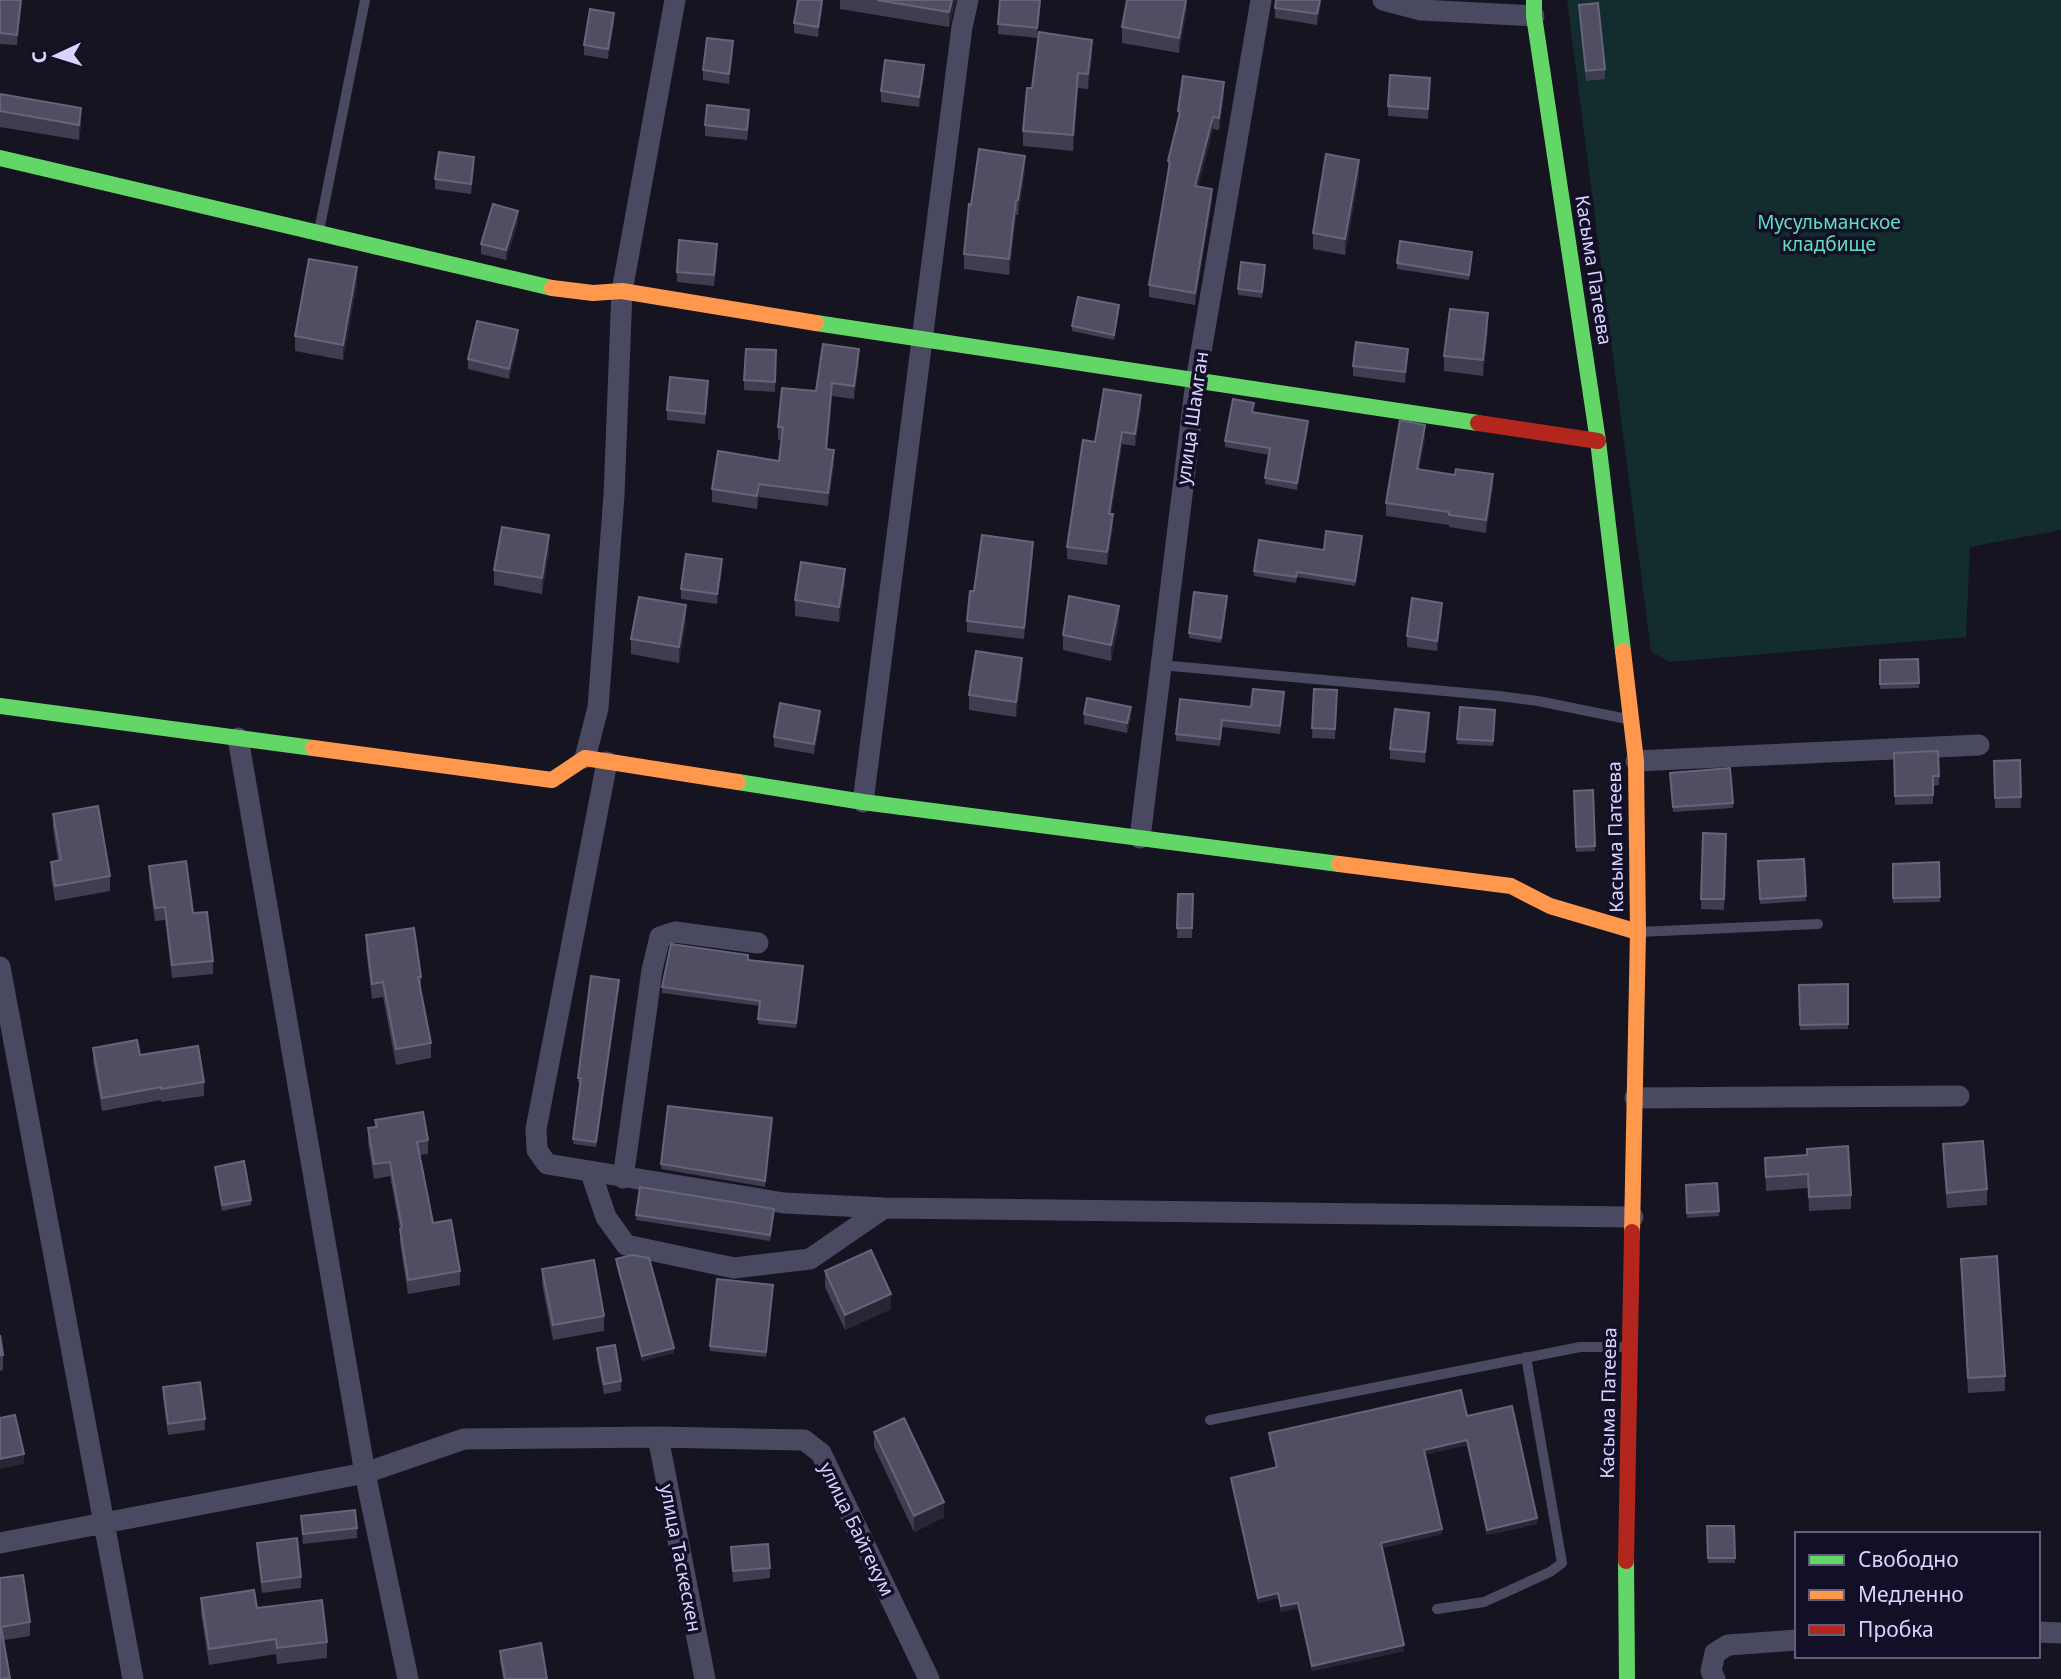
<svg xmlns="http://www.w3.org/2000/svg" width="2061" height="1679" font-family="'Noto Sans',sans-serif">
	<rect width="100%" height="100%" fill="#161421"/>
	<path fill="#132c2d" d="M1567,0h494v530l-91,17 -4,90 -297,25 -18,-11z"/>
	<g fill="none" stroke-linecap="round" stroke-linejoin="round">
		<path stroke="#4a4962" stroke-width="10" d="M319,231l46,-231
			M1161,665l338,31 39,5 89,18
			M1639,932l179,-8
			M1210,1420l370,-73h47
			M1437,1609l47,-7 66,-30 12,-9 -36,-206"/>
		<path stroke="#4a4962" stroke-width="21" d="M1383,0l38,10 113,6
			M238,738l127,735 43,206
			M585,758l13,-50 16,-213 8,-204 53,-291
			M1636,761l343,-16
			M607,762l-71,367 1,21 10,14 237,39 100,5 749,9
			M863,802l99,-775 6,-27
			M1140,838l56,-457 65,-381
			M0,967l104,556 261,-50 99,-34 194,-2 146,3 17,13 108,226
			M1635,1098l324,-2
			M591,1173l15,44 20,28 108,23 76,-9 74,-51
			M623,1178l29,-208 8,-33 15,-5 83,11
			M658,1437l47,242
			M0,1543l104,-20 29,156
			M2038,1632l23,1
			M1715,1679l-4,-8 4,-18 13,-8 69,-5"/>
		<path stroke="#63d668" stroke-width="16" d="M1534,0v16l64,425 25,210
			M0,158l552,130
			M816,323l662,100
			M0,706l313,42
			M738,782l125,20 476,62
			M1626,1561l1,118"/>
		<path stroke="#ff974d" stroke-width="16" d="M552,288l41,5 29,-2 194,32
			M1623,651l13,110 2,171 -6,300
			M313,748l239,32 33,-22 153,24
			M1339,864l172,22 39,20 88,26"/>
		<path stroke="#b3261e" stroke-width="16" d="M1478,423l120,18
			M1626,1561l6,-329"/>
	</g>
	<path fill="#403d50" d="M0,0h21l-4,45 -17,-1z
		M823,0l-5,37 -24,-4v-10z
		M840,0h116l-7,27 -109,-18z
		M1000,0h41l-4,38 -39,-4z
		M1187,0v8l-8,45 -57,-10v-16z
		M1321,0l-4,25 -42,-7v-10z
		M1579,5l26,64v10l-19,2 -7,-66z
		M614,23l-6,36 -24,-4v-10z
		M733,51l-4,33 -26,-4v-10z
		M1092,55l-4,34 -10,-1 -5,63 -50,-5v-15l9,-43z
		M924,75l-5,32 -38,-5v-11z
		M1430,88l-2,31 -40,-3v-10z
		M0,94l81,30 -2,16 -79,-13z
		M1224,95l-5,35 -6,-1 -15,57 14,15 -17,104 -46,-8v-12l19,-111v-13l10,-40v-10z
		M749,120l-2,20 -42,-4v-11z
		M474,167l-3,27 -36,-5v-10z
		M1025,171l-7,44h-2l-7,60 -45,-6v-15l7,-49z
		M1359,175l-14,80 -32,-6v-16z
		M518,222l-12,38 -25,-6v-10z
		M717,254l-3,32 -37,-4v-10z
		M1472,258l-3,22 -72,-11v-6z
		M1265,271l-3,27 -24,-3v-6z
		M357,283l-14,77 -48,-9v-15z
		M1119,310l-5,30 -42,-9v-5z
		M1488,329l-5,47 -39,-5v-15z
		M518,341l-9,38 -41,-10v-10z
		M1408,359l-3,24 -52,-7v-10z
		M776,361l-1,31 -31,-2v-10z
		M859,362l-5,37 -22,-3 -5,53 7,14 -6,43 -69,-9 -2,12 -45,-7v-13l67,-28 2,-21h-3v-13l38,-36z
		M708,391l-3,33 -38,-4v-10z
		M1141,407l-6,39 -13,-2 -11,70 2,12 -6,39 -40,-6v-12l28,-105z
		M1253,412l55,16 -11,62 -32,-6 4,-29 -44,-8v-6z
		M1425,438l-6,32 74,17 -7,46 -37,-6v-2l-63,-9v-13z
		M1362,541l-7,45 -58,-9 -1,6 -42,-7v-5l70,-21z
		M549,551l-7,43 -48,-9v-15z
		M1033,553l-9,86 -57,-7v-11l7,-30z
		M722,569l-5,35 -36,-5v-10z
		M845,584l-6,38 -44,-6v-16z
		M1227,601l-6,42 -32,-5v-5z
		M1442,613l-5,38 -30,-4v-11z
		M686,621l-7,42 -48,-9v-15z
		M1119,622l-8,39 -48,-11v-15z
		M1918,659l1,29 -39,1v-29z
		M1022,674l-6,43 -47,-7v-15z
		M1314,689l23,1 -2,49 -23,-1z
		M1284,700l-4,34 -58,-7 -2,19 -44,-5v-7l75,-27z
		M1460,707l35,3 -2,36 -36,-2z
		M1084,714l47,4 -4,15 -43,-9z
		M820,721l-6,33 -40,-7v-10z
		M1429,723l-4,40 -35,-4v-10z
		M1894,753l45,23v9l-6,1v18l-38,1z
		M2020,760l1,48h-26l-1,-47z
		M1670,778l63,25v5l-60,4z
		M1593,790l2,61 -19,1 -2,-61z
		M53,814l57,62v15l-55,10 -4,-24v-15l7,-1 -5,-32z
		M1703,833l23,1 -2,76 -23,-1z
		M1804,859l2,42 -46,3 -2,-43z
		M1939,862l1,40 -47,1v-39z
		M149,866l44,47 20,48v13l-41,4 -7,-58 -10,1 -6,-42z
		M1178,894h15l-1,44h-15z
		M366,935l55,42v13l10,53v15l-35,7 -13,-68 -11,2 -6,-49z
		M748,960l55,11 -7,57 -38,-4 2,-18 -98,-13v-6z
		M1848,984v45l-48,1 -1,-45z
		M619,985l-23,162 -23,-3 7,-61h-2v-5z
		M93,1048l47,7 64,27v14l-43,6v-2l-59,11 -9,-50z
		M375,1120l53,20v14l-8,1 13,68 27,48v14l-52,9 -8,-51v-13l-10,-54 -16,3 -6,-36v-15l7,-1z
		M772,1123l-7,64 -104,-18v-5z
		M1943,1144l44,45v16l-40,3 -4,-49z
		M1807,1155l44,40v14l-42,2 -1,-23 -42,3 -1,-33z
		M215,1167l36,33v5l-29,6z
		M1717,1183l2,33 -32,2 -1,-33z
		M636,1215h138l-4,26 -134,-21z
		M616,1259l58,94 -32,8 -26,-97z
		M1961,1259l44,117v15l-37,2z
		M542,1269l62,47v15l-51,9 -11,-56z
		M825,1271l66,38 -46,21 -20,-43z
		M773,1285l-7,72 -56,-6v-5z
		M0,1335l3,20v15l-3,1z
		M597,1348l24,33v10l-17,3 -7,-36z
		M163,1387l42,32v11l-37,5 -5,-38z
		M1467,1416l70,108 -50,11 -20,-90 -42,9 17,80 -60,14 22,103 -92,20 -14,-63 -17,4 -3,-14 -20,5 -27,-120v-5l45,-11 -7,-29v-5z
		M874,1432l70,85 -30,15 -40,-85z
		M301,1516l56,12v10l-54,6z
		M1707,1526h27l1,37h-27z
		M257,1543l44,34v11l-39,5 -5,-40z
		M731,1547l39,21v10l-37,4z
		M0,1578l30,44v14l-26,4 6,39h-10z
		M201,1598l56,10 70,34v16l-50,6 -1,-10 -67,11 -8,-52z
		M500,1651l47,28h-44l-3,-18z"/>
	<path fill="#282635" d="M21,0l-4,45v-10z
		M822,0l1,5 -5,32v-10z
		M952,0h4l-7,27v-15z
		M1040,0h1l-4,38v-10z
		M1186,0h1v8l-8,45v-15z
		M1320,0h1v5l-4,20v-11z
		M614,13v10l-6,36v-10z
		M1092,40v15l-4,34v-15z
		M733,41v10l-4,33v-10z
		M924,65v10l-5,32v-10z
		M1078,73v15l-5,63v-16z
		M1224,82v13l-5,35v-12z
		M81,108v16l-2,16v-15z
		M1213,117v12l-18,70v-13z
		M1025,156v15l-7,44v-15z
		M474,157v10l-3,27v-10z
		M1359,160v15l-14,80v-16z
		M1212,189v12l-17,104v-12z
		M1016,200v15l-7,60v-16z
		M518,211v11l-12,38v-10z
		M357,267v16l-14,77v-15z
		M1488,313v16l-5,47v-16z
		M518,330v11l-9,38v-10z
		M859,349v13l-5,37v-13z
		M1408,349v10l-3,24v-11z
		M832,383v13l-6,66v-13z
		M1141,395v12l-6,39v-12z
		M1308,421v7l-11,62v-7z
		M1425,425v13l-8,44v-13z
		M1122,432v12l-13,82v-12z
		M834,450v13l-6,43v-13z
		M1493,474v13l-7,46v-13z
		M759,484v13l-2,12v-13z
		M1113,514v12l-6,39v-13z
		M549,535v16l-7,43v-16z
		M1033,542v11l-9,86v-11z
		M722,559v10l-5,35v-10z
		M845,569v15l-6,38v-15z
		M1442,603v10l-5,38v-10z
		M686,605v16l-7,42v-16z
		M1119,606v16l-8,39v-16z
		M1022,658v16l-6,43v-15z
		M1131,707v11l-4,15v-10z
		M820,711v10l-6,33v-10z
		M1429,713v10l-4,40v-11z
		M619,980v5l-23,162v-5z
		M891,1294v15l-46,21v-15z
		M674,1348v5l-32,8v-5z
		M1467,1440v5l-43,10v-5z
		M24,1454v10l-24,5v-10z
		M944,1502v15l-30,15v-16z
		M1537,1518v6l-50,11v-5z
		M1442,1529v5l-61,14v-5z
		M1278,1593v5l-20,5v-5z
		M1298,1603v5l-17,4v-6z
		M1404,1645v6l-92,20v-5z"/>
	<path fill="#504e63" stroke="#66637b" stroke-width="2" d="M0,0h21l-4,35 -17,-2z
		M798,0h24l-4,27 -24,-4z
		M877,0h75l-3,12z
		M1000,0h40l-3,28 -39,-4z
		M1127,0h59l-7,38 -57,-11z
		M1276,0h44l-3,14 -42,-6z
		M1598,3l7,66 -19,2 -7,-66z
		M590,9l24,4 -6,36 -24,-4z
		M1039,32l53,8 -4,34 -10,-1 -5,62 -50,-4 4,-43h5z
		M707,38l26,3 -4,33 -26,-4z
		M885,60l39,5 -5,32 -38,-6z
		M1390,75l40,3 -2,31 -40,-3z
		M1183,76l41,6 -5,36 -6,-1 -18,69 17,3 -17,104 -46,-8 21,-123 -2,-1 12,-49 -2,-1z
		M0,94l81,14 -2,17 -79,-14z
		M707,105l42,5 -2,20 -42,-5z
		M979,149l46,7 -7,44h-2l-7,59 -45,-5 5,-50 2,1z
		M439,152l35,5 -3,27 -36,-5z
		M1326,154l33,6 -14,79 -32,-6z
		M493,204l25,7 -12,39 -25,-6z
		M679,240l38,4 -3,31 -37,-3z
		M1400,241l72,11 -3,23 -72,-12z
		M309,259l48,8 -14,78 -48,-9z
		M1241,262l24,3 -3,27 -24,-3z
		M1078,297l41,8 -5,30 -42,-9z
		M1450,309l38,4 -5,47 -39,-4z
		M477,321l41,9 -9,39 -41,-10z
		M1356,342l52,7 -3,23 -52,-6z
		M823,344l36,5 -5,37 -22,-3 -6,66 8,1 -6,43 -69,-9 -2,12 -45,-7 6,-38 61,10 4,-34h-5l4,-39 34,3z
		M746,349l30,1 -1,32 -31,-2z
		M670,377l38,4 -3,33 -38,-4z
		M1104,389l37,6 -6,39 -13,-2 -13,82h4l-6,38 -40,-5 16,-107 12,2z
		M1233,399l21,4 -2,9 56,9 -11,62 -32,-5 5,-30 -45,-7z
		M1400,420l25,5 -8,44 38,6 1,-6 37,5 -7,46 -37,-5v-3l-63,-9z
		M502,527l47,8 -7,43 -48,-8z
		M1326,531l36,5 -7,45 -58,-9 -1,5 -42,-6 5,-31 65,10z
		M982,535l51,7 -9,86 -57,-7 3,-30h4z
		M686,554l36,5 -5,35 -36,-5z
		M801,562l44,7 -6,38 -44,-7z
		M1194,592l33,4 -6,42 -32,-5z
		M1069,596l50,10 -8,39 -48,-10z
		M639,597l47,8 -7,42 -48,-8z
		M1412,598l30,5 -5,38 -30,-5z
		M976,651l46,7 -6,44 -47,-7z
		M1918,659l1,24 -39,1v-24z
		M1253,689l31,3 -4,34 -58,-6 -2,19 -44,-5 4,-35 71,8z
		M1314,689l23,1 -2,39 -23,-1z
		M1087,698l44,9 -4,16 -43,-9z
		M780,703l40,8 -6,33 -40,-7z
		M1460,707l35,3 -2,31 -36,-2z
		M1395,709l34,4 -4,39 -35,-3z
		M1938,751l1,25h-6v19l-38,1 -1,-43z
		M2020,760l1,37 -26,1 -1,-37z
		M1730,768l3,35 -60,4 -3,-34z
		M1593,790l2,56 -19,1 -2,-56z
		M98,806l12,70 -55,10 -4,-24 10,-2 -8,-46z
		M1703,833l23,1 -2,65h-23z
		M1804,859l2,37 -46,3 -2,-38z
		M186,861l7,52 14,-1 6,49 -41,4 -7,-58 -10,1 -6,-42z
		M1939,862l1,35 -47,1v-34z
		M1178,894h15l-1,34h-15z
		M414,928l7,49h-3l13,66 -35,6 -13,-67 -11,2 -6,-49z
		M671,944l77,11v5l55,6 -7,57 -38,-4 2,-18 -98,-14z
		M591,976l28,4 -23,162 -23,-3 8,-61h-3z
		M1848,984v40l-48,1 -1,-40z
		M137,1040l3,15 58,-9 6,36 -43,7v-2l-59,11 -9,-50z
		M668,1106l104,12 -7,63 -104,-17z
		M423,1112l5,28 -11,2 16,81 18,-3 9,51 -52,9 -8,-51 2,-1 -12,-66 -16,2 -6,-36 9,-1 -2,-7z
		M1983,1141l4,48 -40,4 -4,-49z
		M1848,1146l3,49 -42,2 -1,-23 -42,3 -1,-19 42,-3v-6z
		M244,1161l7,39 -29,5 -7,-38z
		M1717,1183l2,28 -32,2 -1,-28z
		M640,1187l134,22 -4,26 -134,-20z
		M871,1250l20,44 -46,21 -20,-44z
		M632,1255l17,3 25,90 -32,8 -26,-97z
		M1997,1256l8,120 -37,2 -7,-119z
		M594,1260l10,56 -51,9 -11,-56z
		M717,1279l56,6 -7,67 -56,-6z
		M0,1335l3,20h-3z
		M615,1345l6,36 -17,3 -7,-36z
		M200,1382l5,37 -37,5 -5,-37z
		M1461,1390l6,26 45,-10 25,112 -50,12 -20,-90 -43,10 18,79 -61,14 23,102 -92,21 -14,-63 -17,3 -3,-13 -20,5 -27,-120 46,-11 -8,-34z
		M15,1415l9,39 -24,5v-41z
		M904,1418l40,84 -30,14 -40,-84z
		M355,1510l2,18 -54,6 -2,-18z
		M1707,1526h27l1,32h-27z
		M297,1538l4,39 -39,5 -5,-39z
		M768,1544l2,24 -37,3 -2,-24z
		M23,1575l7,47 -29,5 9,51 -10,1v-101z
		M254,1590l3,18 65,-8 5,42 -50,6 -1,-9 -67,10 -8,-51z
		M541,1643l6,36h-42l-5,-28z"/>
	<g text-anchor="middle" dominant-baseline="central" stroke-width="7" stroke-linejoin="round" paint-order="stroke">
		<g font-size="19" fill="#5fe0c0" stroke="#130f26">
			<text x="1829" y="222">Мусульманское<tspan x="1829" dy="22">кладбище</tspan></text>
		</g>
		<g font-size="19" fill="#d9d4ff" stroke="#130f26">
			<text transform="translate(1594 270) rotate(81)">Касыма Патеева</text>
			<text transform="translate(1192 418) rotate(-82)">улица Шамган</text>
			<text transform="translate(1615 837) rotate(-91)">Касыма Патеева</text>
			<text transform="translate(1608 1403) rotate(-89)">Касыма Патеева</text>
			<text transform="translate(857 1529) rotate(64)">улица Байгекум</text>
			<text transform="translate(681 1558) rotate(79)">улица Таскескен</text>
		</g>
	</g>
	<rect x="1795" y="1532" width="245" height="126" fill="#130f26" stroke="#625e7d" stroke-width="2"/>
	<rect x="1809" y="1555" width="35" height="10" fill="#63d668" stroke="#625e7d" stroke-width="2"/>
	<text x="1858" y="1567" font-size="21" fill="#d9d4ff">Свободно</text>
	<rect x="1809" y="1590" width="35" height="10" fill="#ff974d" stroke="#625e7d" stroke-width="2"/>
	<text x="1858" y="1602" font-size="21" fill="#d9d4ff">Медленно</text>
	<rect x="1809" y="1625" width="35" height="10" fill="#b3261e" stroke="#625e7d" stroke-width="2"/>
	<text x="1858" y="1637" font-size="21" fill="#d9d4ff">Пробка</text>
	<g transform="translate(56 56) rotate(266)" stroke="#130f26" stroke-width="5" paint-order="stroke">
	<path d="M0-5L12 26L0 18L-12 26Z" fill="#d9d4ff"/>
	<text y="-10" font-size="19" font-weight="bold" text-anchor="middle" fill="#d9d4ff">С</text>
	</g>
</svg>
